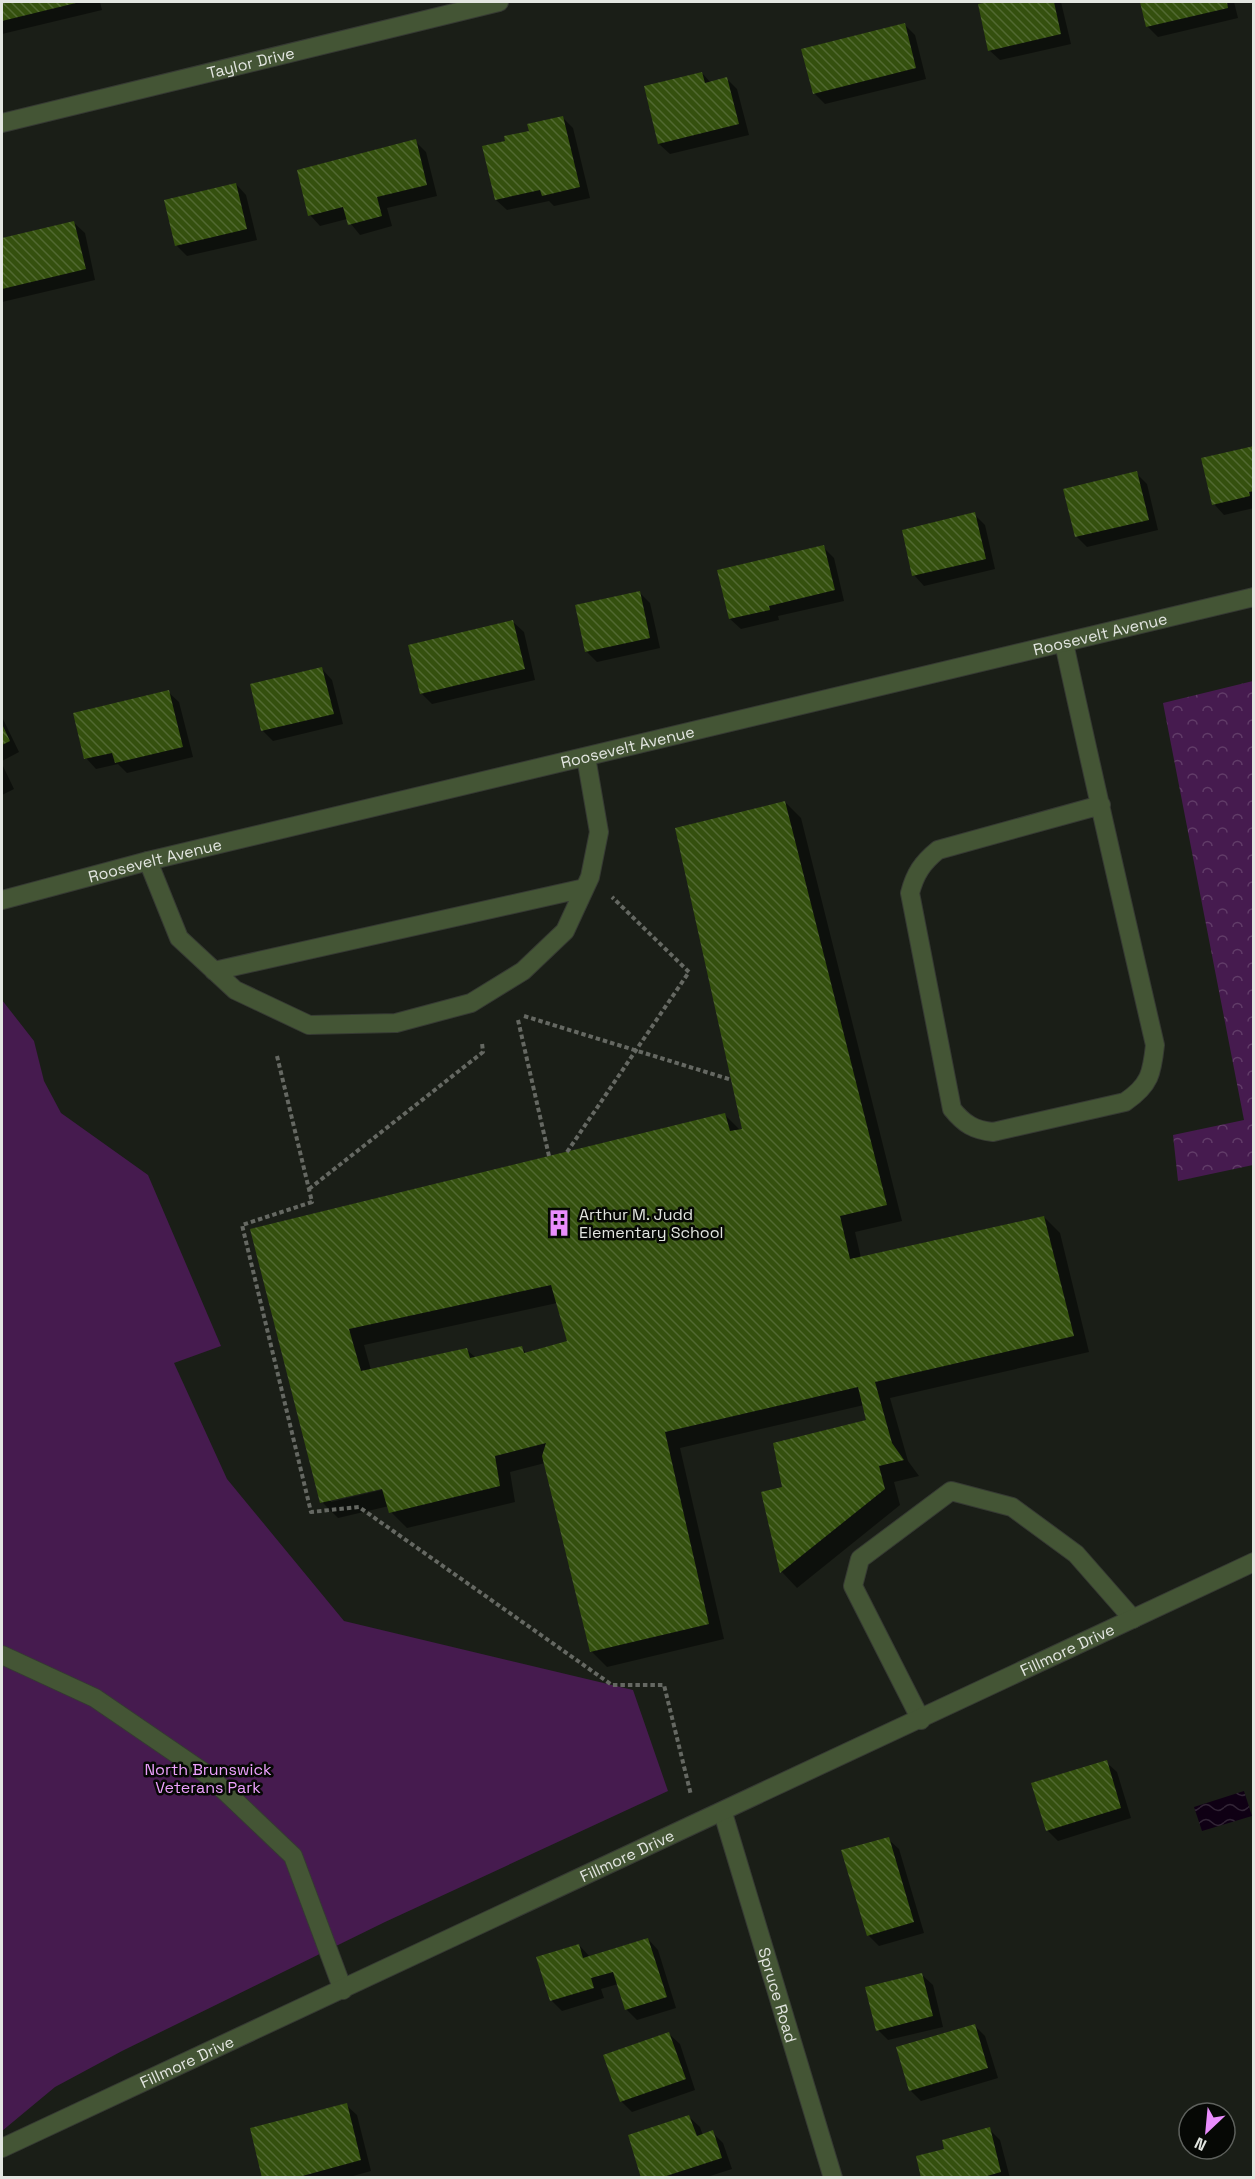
<svg xmlns="http://www.w3.org/2000/svg" width="1255" height="2179" font-family="'Space Grotesk',sans-serif">
	<defs>
		<pattern id="forest-crowns" width="20" height="18" patternUnits="userSpaceOnUse" patternTransform="scale(1.5)"><rect width="20" height="18" fill="#461b4f"/><path d="M2 6a3 3 0 1 1 6 0M12 15a3 3 0 1 1 6 0" fill="none" stroke="#613c68"/></pattern>
		<pattern id="water-waves" width="16" height="10" patternUnits="userSpaceOnUse" patternTransform="scale(1.5)"><rect width="16" height="10" fill="#0f0014"/><path d="M0 5q4-4 8 0t8 0" fill="none" stroke="#322536"/></pattern>
		<pattern id="building-back-hatch" width="6" height="6" patternUnits="userSpaceOnUse" patternTransform="scale(1.5)"><rect width="6" height="6" fill="#34500e"/><path d="M-1 5l2 2M0 0l6 6M5-1l2 2" fill="none" stroke="#516931"/></pattern>
	</defs>
	<rect width="100%" height="100%" fill="#1a1e17"/>
	<path fill="url(#forest-crowns)" d="M1253,681v484l-75,16 -5,-46 71,-15 -81,-417z"/>
	<path fill="#461b4f" d="M2,1000l32,41 10,40 17,32 87,62 73,171 -47,17 53,116 117,142 289,69 35,101 -283,131 -263,129 -67,36 -53,44z"/>
	<path fill="url(#water-waves)" d="M1244,1791l8,25 -50,15 -8,-24z"/>
	<path fill="#0007" fill-rule="evenodd" d="M2,2h98l2,8 -100,24z
		M996,2h65l10,42 -71,16 -11,-10 -10,-45z
		M1141,2h93l4,16 -80,19 -11,-11z
		M904,24l11,11 11,44 -101,25 -11,-11z
		M702,73l9,10 16,-4 10,10 12,46 -79,19 -11,-10z
		M562,117l11,11 17,70 -36,8 -5,-5 -42,9 -11,-10 11,-58z
		M415,141l11,11 11,44 -50,12 5,18 -32,9 -13,-16 -27,7 -10,-11z
		M236,184l10,11 11,45 -70,16 -10,-10 -11,-45z
		M74,223l11,10 10,47 -93,22v-57z
		M1254,447v61l-30,7 -10,-11z
		M1136,473l11,11 11,46 -71,17 -11,-11z
		M974,514l11,11 10,44 -71,17 -10,-11z
		M823,547l11,11 10,43 -66,15 1,4 -38,9 -11,-10z
		M639,592l11,11 10,45 -63,14 -10,-10 -11,-46z
		M513,622l11,10 11,48 -103,24 -11,-11z
		M322,669l10,11 11,44 -70,17 -11,-11z
		M168,692l11,10 14,55 -66,16 -9,-9 -22,5 -10,-11z
		M2,717l17,35 -17,9z
		M2,764l12,25 -12,6z
		M785,802l16,16 101,403 -47,11 6,26 183,-41 16,16 29,119 -199,46 18,63 11,15 -25,6 6,23 -103,83 -15,-16 -20,-79 22,-5 83,-67 -3,-16 -184,43 44,191 -117,28 -16,-16 -46,-188 -35,9 5,30 -108,26 -16,-16 -2,-6 -51,12 -16,-16 -70,-272 473,-115 16,16 3,-1zM557,1303l11,40 -41,11 -5,-6 -46,10 -9,-8 -96,20 -7,-25zM389,1485l1,3 -59,14v-3z
		M1106,1762l11,10 14,46 -73,23 -11,-11z
		M888,1839l11,10 25,84 -45,13 -11,-11z
		M648,1939l10,11 18,58 -39,12 -11,-11 -8,-25 -17,5 3,9 -42,13 -11,-11 28,-55 11,12z
		M922,1975l11,10 10,42 -55,13 -10,-10z
		M975,2026l10,10 13,42 -77,23 -11,-11z
		M669,2034l11,10 15,46 -63,22 -11,-11z
		M346,2105l11,10 14,56 -25,7h-82z
		M689,2117l11,10 3,9 9,-4 11,11 9,26 -28,9h-62z
		M989,2129l11,11 10,38h-87l23,-28z"/>
	<path fill="url(#building-back-hatch)" fill-rule="evenodd" d="M2,2h78l-78,19z
		M989,2h65l7,32 -73,17 -10,-47z
		M1140,2h87l1,6 -82,19z
		M905,23l11,45 -103,26 -12,-45z
		M702,72l3,11 22,-6 12,47 -81,20 -14,-58z
		M563,116l17,71 -38,9 -2,-6 -45,10 -13,-54 23,-5 -1,-5 25,-5 -2,-7z
		M416,139l11,46 -50,12 5,19 -34,9 -5,-18 -35,9 -11,-46z
		M236,183l11,46 -72,17 -11,-46z
		M74,221l12,48 -84,20v-51z
		M1254,446v45l-5,1 1,4 -38,9 -11,-47z
		M1137,471l12,49 -74,17 -12,-48z
		M975,512l11,47 -74,17 -10,-46z
		M824,545l11,45 -66,16 1,4 -41,9 -12,-49z
		M640,591l10,47 -65,14 -10,-47z
		M513,620l12,49 -105,25 -12,-49z
		M322,667l12,47 -73,17 -11,-47z
		M169,690l14,57 -68,16 -3,-10 -28,6 -11,-46z
		M2,724l8,17 -8,4z
		M785,801l102,404 -47,11 10,43 194,-43 30,120 -199,46 17,61 12,17 -25,6 6,23 -105,84 -19,-81 21,-5 -9,-44 93,-23 -8,-33 -193,45 44,192 -119,28 -48,-196 4,-13 -51,13 5,30 -111,27 -7,-24 -62,14 -70,-274 475,-116 5,18 12,-2 -67,-301zM551,1285l16,56 -43,12 -2,-7 -52,12 -3,-10 -106,23 -12,-42z
		M1107,1760l14,48 -75,23 -15,-48z
		M889,1837l25,85 -47,14 -26,-86z
		M648,1938l19,59 -42,13 -12,-38 -22,6 3,10 -44,13 -14,-44 43,-13 4,14z
		M922,1973l11,43 -57,15 -11,-44z
		M975,2024l13,44 -79,23 -13,-44z
		M669,2032l17,47 -66,23 -17,-47z
		M347,2103l14,57 -66,18h-33l-12,-50z
		M689,2115l8,21 16,-6 9,28 -62,20h-19l-13,-43z
		M990,2127l11,45 -21,6h-59l-5,-22 28,-7 -2,-9z"/>
	<g fill="none" stroke-linecap="round" stroke-linejoin="round">
		<defs>
			<path id="service" d="M1064,643c29,134 60,268 91,402 -3,28 -5,40 -30,57l-132,30c-19,-2 -29,-8 -41,-23l-42,-216c5,-19 12,-30 28,-43l163,-45
				M148,861l31,77 56,52 74,35 87,-2 75,-20 52,-32 42,-40 25,-54 9,-45 -13,-75
				M214,971l371,-83
				M2,1655l93,43 114,78 84,80 50,134
				M921,1720l-68,-134 7,-27 91,-68 61,16 64,47 57,65"/>
			<g id="minor">
				<path id="s1" d="M2,123l497,-121"/>
				<path id="s2" d="M2,900l146,-39 1106,-264"/>
				<path id="s3" d="M723,1813l110,365"/>
				<path id="s4" d="M2,2148l1252,-586"/>
			</g>
		</defs>
		<use href="#service" stroke="#363a33" stroke-width="20"/>
		<use href="#minor" stroke="#363a33" stroke-width="20"/>
		<path stroke="#656862" stroke-width="4" stroke-dasharray="4.5 3" stroke-linecap="butt" d="M524,1016l208,64
			M518,1020l31,136
			M277,1056l35,146 -70,23 69,287 48,-5 253,178h52l27,110
			M567,1152l122,-180 -77,-75
			M309,1189l174,-137 -1,-9"/>
		<use href="#service" stroke="#445535" stroke-width="18"/>
		<use href="#minor" stroke="#445535" stroke-width="18"/>
	</g>
	<defs>
		<symbol id="building-bare" viewBox="-9 -9 18 18"><path d="M-4-6H4V6H1V3H-1V6H-4ZM-2.5-4.3h1.7v1.8h-1.7ZM.8-4.3h1.7v1.8H.8ZM-2.5-1h1.7V.8h-1.7ZM.8-1h1.7V.8H.8Z" fill="#ea8dfd" stroke="#060805" stroke-width="2.5" paint-order="stroke"/></symbol>
	</defs>
	<g fill-rule="evenodd">
		<use href="#building-bare" x="540" y="1204" width="38" height="38"/>
	</g>
	<g text-anchor="middle" dominant-baseline="central" stroke-width="5" stroke-linejoin="round" paint-order="stroke">
		<g font-size="16" fill="#e3e6e1" stroke="#060805">
			<text stroke="none"><textPath href="#s1" startOffset="256">Taylor Drive</textPath></text>
			<text stroke="none"><textPath href="#s2" startOffset="1130">Roosevelt Avenue</textPath></text>
			<text stroke="none"><textPath href="#s2" startOffset="644">Roosevelt Avenue</textPath></text>
			<text stroke="none"><textPath href="#s2" startOffset="158">Roosevelt Avenue</textPath></text>
			<text stroke="none"><textPath href="#s4" startOffset="1176">Fillmore Drive</textPath></text>
			<text stroke="none"><textPath href="#s4" startOffset="690">Fillmore Drive</textPath></text>
			<text stroke="none"><textPath href="#s3" startOffset="190">Spruce Road</textPath></text>
			<text stroke="none"><textPath href="#s4" startOffset="204">Fillmore Drive</textPath></text>
		</g>
		<g font-size="16" fill="#e3e6e1" stroke="#060805" text-anchor="start">
			<text x="579" y="1214">Arthur M. Judd<tspan x="579" dy="18">Elementary School</tspan></text>
		</g>
		<g font-size="16" fill="#eda0fd" stroke="#060805">
			<text x="208" y="1769">North Brunswick<tspan x="208" dy="18">Veterans Park</tspan></text>
		</g>
	</g>
	<rect width="1255" height="2179" fill="none" stroke="#e3e6e1" stroke-width="6"/>
	<g transform="translate(1207 2131) rotate(206)"><circle r="28" fill="#060805" stroke="#5e615d" stroke-width="1.5"/>
	<path d="M0-4.5L10 22L0 15L-10 22Z" fill="#ea8dfd"/>
	<text y="-9" font-size="16" font-weight="bold" text-anchor="middle" fill="#e3e6e1">N</text>
	</g>
</svg>
